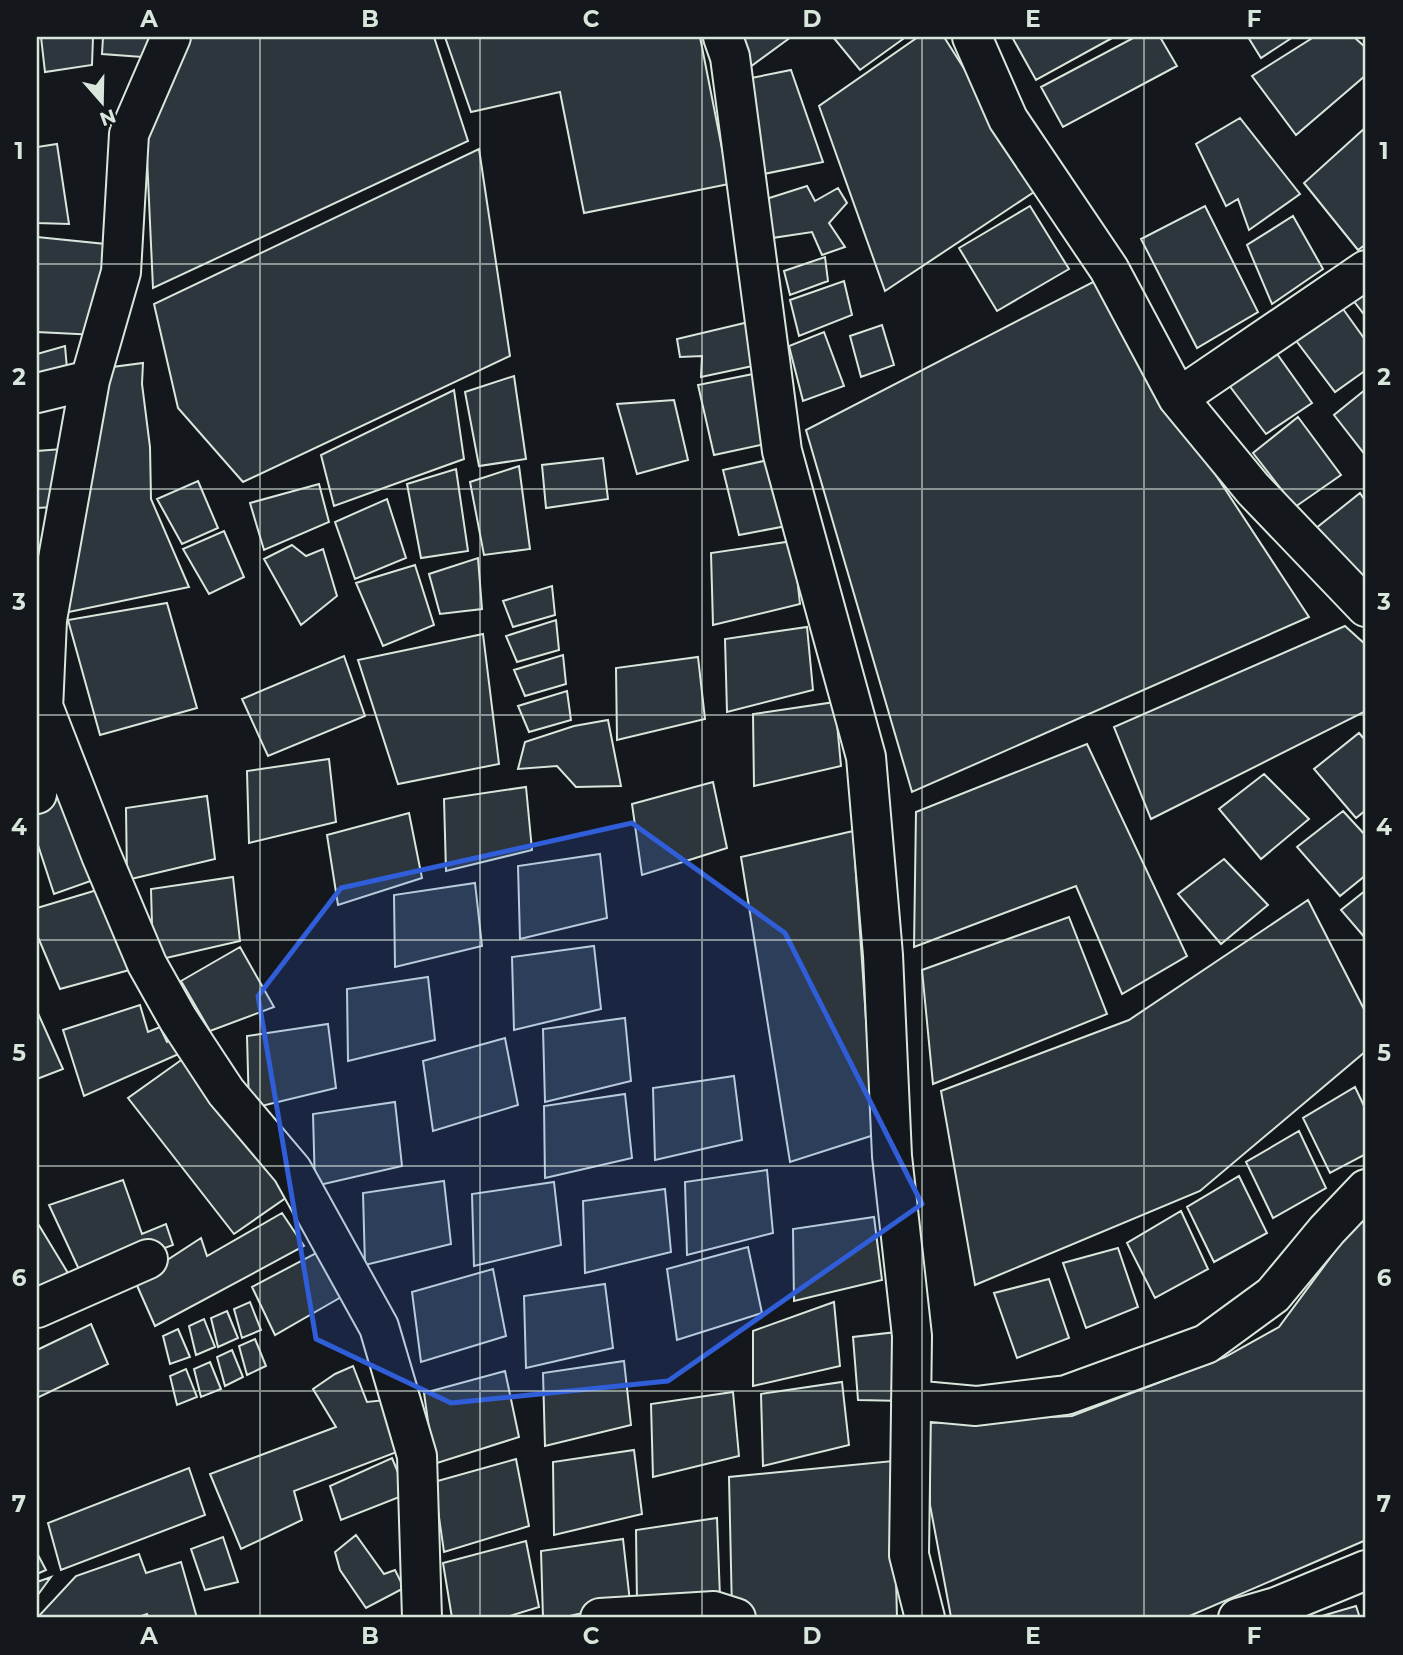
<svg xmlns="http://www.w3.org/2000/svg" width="1403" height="1655" font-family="Montserrat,sans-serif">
	<rect width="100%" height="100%" fill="#14181c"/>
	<path fill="#2c363c" stroke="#d8e6dc" stroke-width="2" d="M41,37h52l-1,28 -47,7z
		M103,37h58l-5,21 -54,-4z
		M189,37h245l34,104 -315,147 -7,-153z
		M445,37h255l29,147 -145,29 -24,-121 -89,20z
		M741,37h50l-41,30z
		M833,37h69l1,2 -43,31z
		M918,37h26l96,151 -155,103 -66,-185z
		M1012,37h102l-78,43z
		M1135,37h25l17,29 -114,61 -22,-40z
		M1248,37h45l-32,21z
		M1314,37h40l12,11v27l-70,60 -44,-59z
		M791,70l32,92 -64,13 -18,-95z
		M1240,118l60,76 -51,36 -11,-31 -12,7 -30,-62z
		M1366,127v117l-8,6 -54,-67z
		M57,144l12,80 -32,-1v-76z
		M479,149l31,207 -267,126 -65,-74 -24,-104z
		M807,186l8,15 23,-13 9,15 -18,20 16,24 -23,8 -10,-23 -40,6 -9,-38z
		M1030,206l39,63 -72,42 -38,-63z
		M1205,206l53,106 -61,36 -56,-109z
		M1293,216l30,53 -51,35 -25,-59z
		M37,237l78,8 -18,90 -60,-3z
		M825,257l3,24 -38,14 -6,-24z
		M844,281l8,34 -53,21 -9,-36z
		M1095,281l105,170 109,166 -397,175 -106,-362z
		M1366,281v36l-17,-22z
		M1338,302l28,39v29l-31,22 -41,-54z
		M757,320l5,44 -61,13 1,-21 -22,1 -3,-18z
		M882,325l12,40 -33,12 -11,-41z
		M824,332l20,54 -41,15 -14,-55z
		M1270,344l42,59 -46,31 -41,-54z
		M65,346l3,34 -31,8v-34z
		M143,363l-1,21 8,63 1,52 38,88 -125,26 41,-245z
		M763,372l7,71 -56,12 -16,-70z
		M514,376l12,83 -47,7 -14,-74z
		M1366,389v67l-32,-41z
		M454,390l10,69 -130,47 -13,-51z
		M674,400l14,60 -51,14 -20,-70z
		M1298,417l43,58 -46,32 -42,-54z
		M62,449l-9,58 -16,1v-57z
		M603,458l5,41 -62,9 -4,-43z
		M777,458l20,66 -58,11 -16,-65z
		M519,466l11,83 -46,6 -14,-73z
		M456,469l12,82 -47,7 -14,-74z
		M198,481l20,47 -36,16 -25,-45z
		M319,484l10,38 -65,28 -14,-47z
		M1360,493l6,9v74l-10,7 -41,-54z
		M387,499l19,59 -51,21 -20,-57z
		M224,531l20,46 -35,17 -26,-45z
		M793,541l7,63 -87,21 -2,-72z
		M292,545l14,11 17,-7 14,47 -36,29 -37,-66z
		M478,558l4,51 -42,5 -11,-40z
		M415,565l19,60 -51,21 -27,-63z
		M552,586l3,29 -42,12 -10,-26z
		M167,603l30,105 -97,27 -32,-115z
		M556,620l3,30 -42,12 -11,-26z
		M1345,626l21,19v66l-215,108 -37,-92z
		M807,627l6,63 -86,22 -2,-73z
		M483,634l16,130 -101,20 -40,-124z
		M563,655l3,29 -41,12 -11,-26z
		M344,656l21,60 -97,40 -26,-57z
		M698,657l7,62 -88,21 -1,-72z
		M567,691l4,29 -42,12 -11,-26z
		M835,702l6,64 -87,20 -1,-72z
		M608,720l13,66 -45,1 -19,-21 -39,3 7,-27 49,-16z
		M1359,733l7,8v69l-10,8 -42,-49z
		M1087,744l100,212 -65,38 -46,-108 -162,61 2,-135z
		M329,759l7,63 -87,21 -2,-72z
		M1264,774l45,45 -48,40 -42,-50z
		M713,782l14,66 -85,27 -10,-71z
		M526,787l6,63 -86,21 -2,-72z
		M66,792l36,85 -48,17 -17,-52v-21l3,-19z
		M207,796l8,63 -88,21 -1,-72z
		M1343,811l23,25v39l-26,21 -43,-49z
		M409,813l13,65 -84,27 -11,-70z
		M853,831l21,304 -84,27 -49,-305z
		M600,854l7,64 -87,21 -2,-73z
		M1224,859l44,46 -47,39 -43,-50z
		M233,877l7,64 -87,20 -2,-72z
		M475,883l7,63 -87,21 -1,-72z
		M97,890l36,79 -73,20 -23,-54v-27z
		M1366,890v49l-25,-29z
		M1308,900l58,113v38l-166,140 -225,94 -34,-194 188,-71z
		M1069,917l38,97 -174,70 -11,-114z
		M594,946l7,63 -87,21 -2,-73z
		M240,947l34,60 -64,24 -29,-50z
		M428,977l7,63 -87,21 -1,-72z
		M140,1005l8,27 12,-5 7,15 8,-4 6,15 -97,43 -21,-66z
		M37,1011l26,58 -26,10z
		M625,1018l6,63 -86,21 -2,-73z
		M328,1024l8,64 -87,21 -2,-73z
		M505,1038l13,67 -85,26 -10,-70z
		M184,1058l106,137 -56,39 -106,-136z
		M734,1076l8,64 -87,20 -2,-72z
		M1355,1087l11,23v44l-36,19 -27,-55z
		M625,1094l7,64 -87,20 -1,-72z
		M395,1102l7,64 -87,20 -2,-72z
		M1299,1131l27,57 -53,30 -27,-56z
		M767,1170l6,63 -86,22 -2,-73z
		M1239,1176l28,57 -53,29 -27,-55z
		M123,1180l19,54 24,-10 7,21 -90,33 -34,-73z
		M444,1181l7,63 -86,21 -2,-72z
		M554,1182l7,63 -87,21 -2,-72z
		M665,1189l6,63 -86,21 -2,-72z
		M1181,1211l27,58 -53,29 -28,-55z
		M282,1213l22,33 -149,80 -20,-45 66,-43 6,18z
		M1366,1213v327l-181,78 -234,-1 -21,-112 -1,-82 143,-7 153,-59 54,-30 74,-100z
		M874,1217l8,63 -88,21 -1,-72z
		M37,1222l34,56 -34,18z
		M748,1247l14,66 -85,27 -10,-71z
		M1118,1248l20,59 -52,21 -23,-65z
		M318,1252l25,44 -68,39 -23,-48z
		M493,1269l13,67 -85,26 -9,-70z
		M1049,1279l20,59 -52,20 -23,-65z
		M605,1284l8,64 -87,20 -2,-72z
		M250,1302l11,28 -19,8 -8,-29z
		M834,1302l6,64 -87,20v-55z
		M227,1311l11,27 -20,9 -7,-29z
		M204,1319l11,28 -19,8 -7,-29z
		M91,1324l17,40 -71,34v-48z
		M178,1329l12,28 -20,7 -7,-28z
		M906,1331l-3,70 -45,-1 -5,-63z
		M255,1339l11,27 -19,9 -8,-29z
		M232,1350l11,27 -18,9 -8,-29z
		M624,1361l7,64 -86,21 -2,-73z
		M210,1362l11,27 -20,8 -7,-28z
		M353,1366l14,36 28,-3 15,48 -116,44 8,29 -61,29 -31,-75 126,-47 -23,-38 22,-15z
		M186,1369l11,28 -20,8 -7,-29z
		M505,1371l14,66 -85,27 -10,-71z
		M842,1382l7,63 -86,21 -2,-72z
		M733,1392l6,64 -86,21 -2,-73z
		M634,1450l8,64 -88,21 -1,-73z
		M392,1458l15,36 -66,26 -11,-34z
		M516,1459l13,67 -85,26 -10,-70z
		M893,1461l4,157h-134l-31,-7 -3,-134z
		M189,1468l16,47 -144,55 -13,-47z
		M717,1518l3,79 -83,6 -1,-73z
		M356,1535l28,39 11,-4 9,18 -38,20 -26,-38 -5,-18z
		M223,1537l15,45 -33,8 -14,-41z
		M623,1539l7,63 -69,16h-18l-2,-67z
		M526,1541l13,66 -36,11h-51l-9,-55z
		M37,1553l9,17 -9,4z
		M139,1554l7,19 35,-11 16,56h-48l-2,-4 -11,4h-99l39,-42z
		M51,1577l-14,19v-14z
		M1356,1606l4,12h-45z"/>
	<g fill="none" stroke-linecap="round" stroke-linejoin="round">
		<defs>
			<path id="street" d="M723,37l7,20 52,394 84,306 17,198 9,201 20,180 -3,219 16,63
				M972,37l36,82 101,150 69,129 75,91 113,118
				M37,393l53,-13
				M1178,398l188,-128
				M43,706l58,149 46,109 31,55 48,73 66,78 87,157 38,129 5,162
				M37,794l3,-17 7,-157 43,-240 31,-108 8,-138 42,-97
				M37,1308l111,-49
				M911,1400l65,6 90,-11 140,-51 67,-49 54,-65 39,-41
				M600,1618l114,-7 22,7
				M1238,1618l38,-11 90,-37"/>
		</defs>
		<use href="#street" stroke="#d8e6dc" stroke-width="42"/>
		<use href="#street" stroke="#14181c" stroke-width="38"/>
	</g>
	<path fill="#305dd8" fill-opacity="0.2" stroke="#305dd8" stroke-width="5" stroke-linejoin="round" d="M632,823l153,110 137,271 -254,177 -217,22 -135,-64 -58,-343 83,-108z"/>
	<path fill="none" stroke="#d8e6dc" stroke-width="2" stroke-opacity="0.55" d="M260,37v1581M480,37v1581M702,37v1581M922,37v1581M1144,37v1581M37,264h1329M37,489h1329M37,715h1329M37,940h1329M37,1166h1329M37,1391h1329"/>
	<rect width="1403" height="1655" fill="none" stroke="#14181c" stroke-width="77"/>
	<g transform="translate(102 102) rotate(160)" stroke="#14181c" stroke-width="5" paint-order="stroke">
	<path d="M0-5L12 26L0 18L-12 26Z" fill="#d8e6dc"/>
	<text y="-10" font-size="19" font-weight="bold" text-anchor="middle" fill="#d8e6dc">N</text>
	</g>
	<rect x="38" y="38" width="1326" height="1578" fill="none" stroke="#d8e6dc" stroke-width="2.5"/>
	<g font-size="23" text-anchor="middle" font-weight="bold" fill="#d8e6dc">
		<text x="149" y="27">A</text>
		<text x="370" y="27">B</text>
		<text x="591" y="27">C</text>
		<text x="812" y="27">D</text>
		<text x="1033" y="27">E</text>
		<text x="1254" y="27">F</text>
		<text x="19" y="159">1</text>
		<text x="1384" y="159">1</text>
		<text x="19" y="385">2</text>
		<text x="1384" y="385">2</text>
		<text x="19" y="610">3</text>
		<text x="1384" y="610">3</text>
		<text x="19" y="835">4</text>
		<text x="1384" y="835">4</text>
		<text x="19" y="1061">5</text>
		<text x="1384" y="1061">5</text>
		<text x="19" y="1286">6</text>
		<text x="1384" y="1286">6</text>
		<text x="19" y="1512">7</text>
		<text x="1384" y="1512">7</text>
		<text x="149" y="1644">A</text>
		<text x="370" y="1644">B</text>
		<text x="591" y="1644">C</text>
		<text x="812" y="1644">D</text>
		<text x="1033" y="1644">E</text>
		<text x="1254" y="1644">F</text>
	</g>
</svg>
